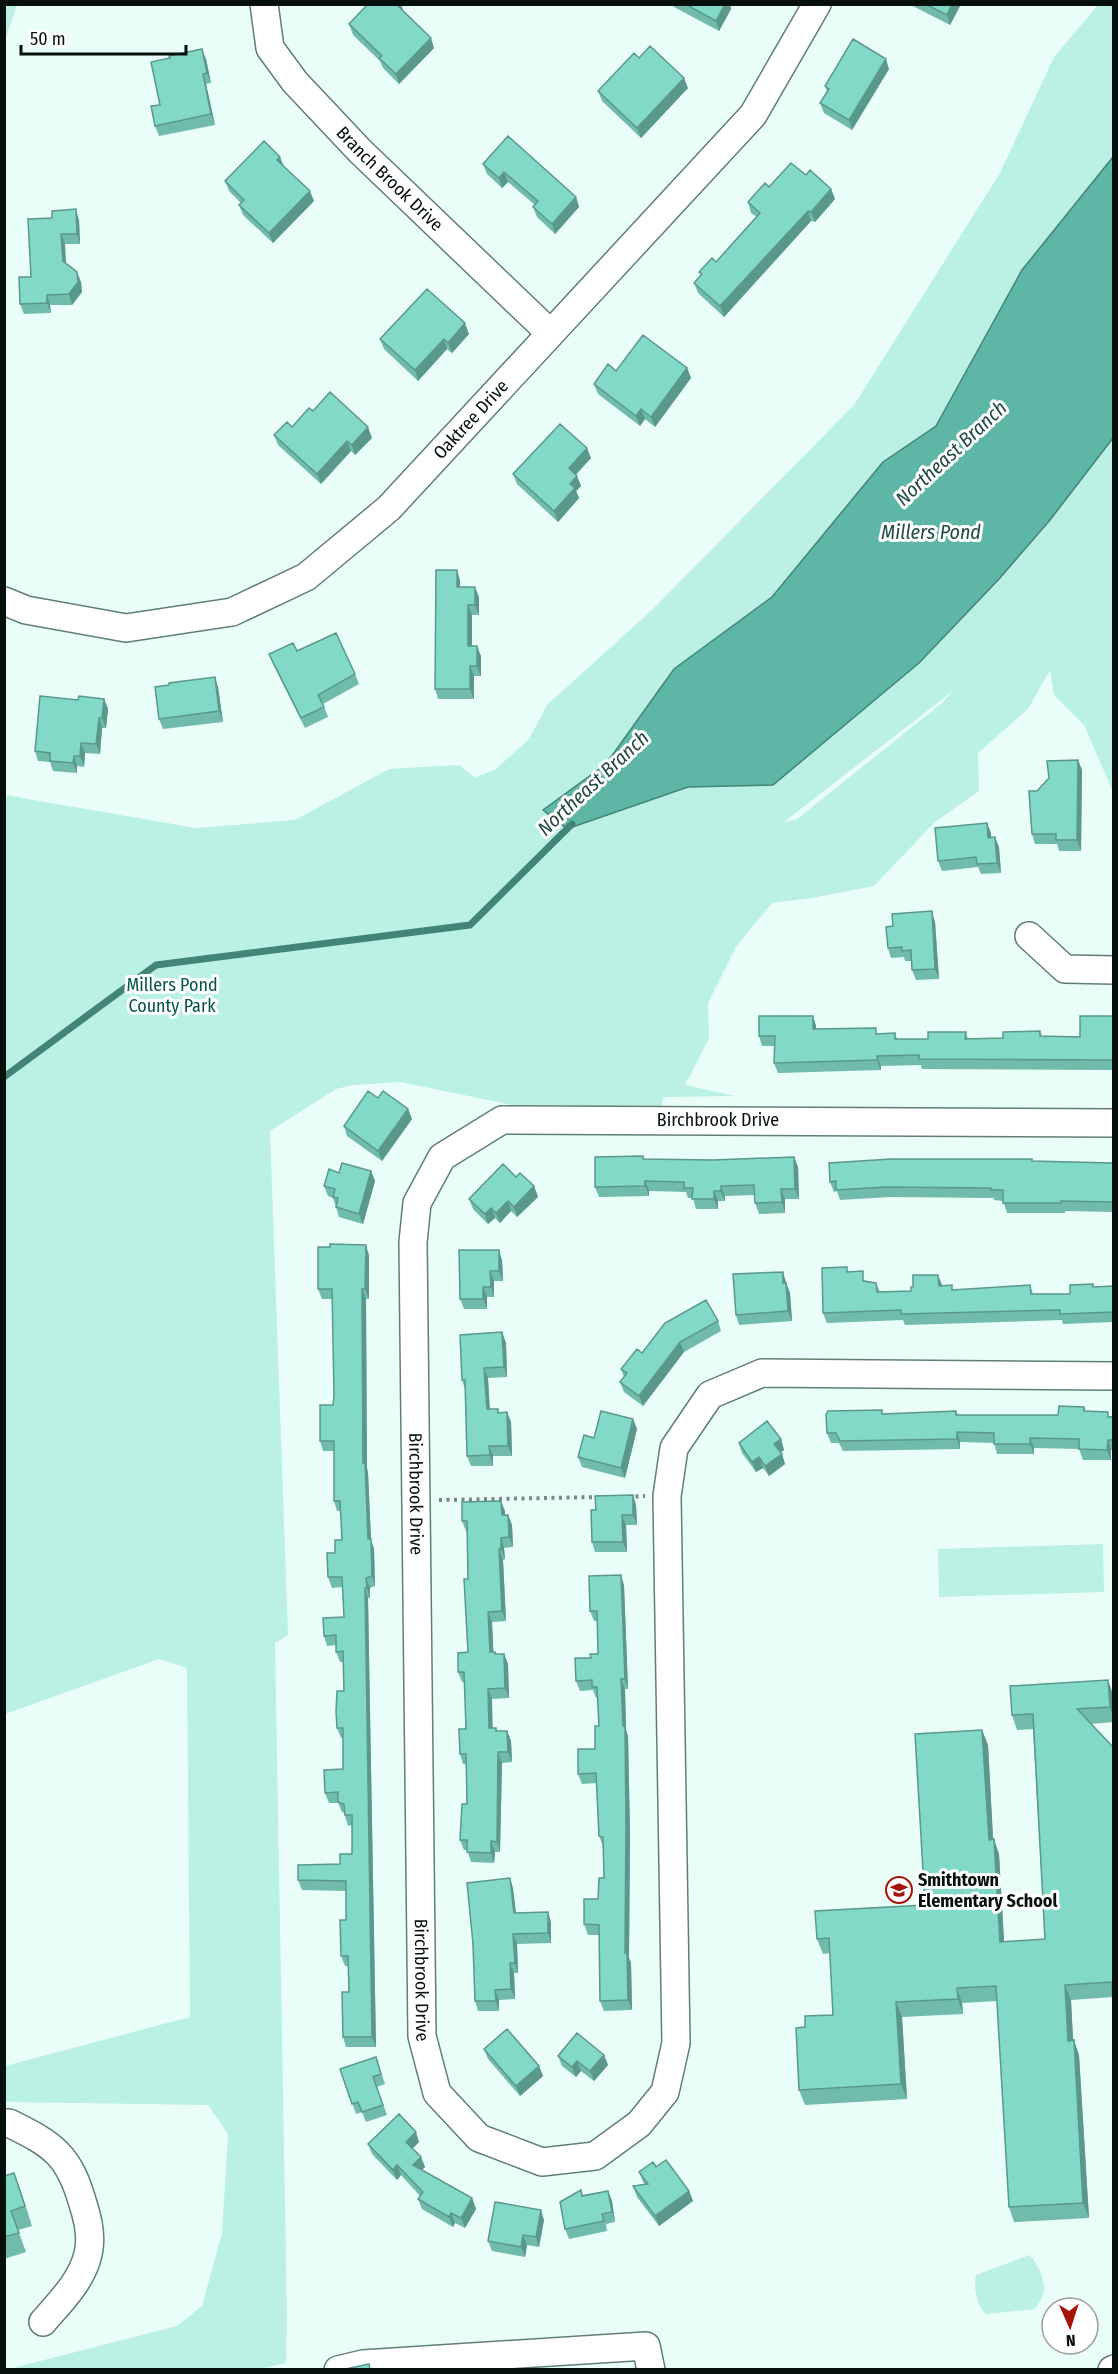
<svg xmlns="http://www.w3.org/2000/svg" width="1118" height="2374" font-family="'Fira Sans Condensed',sans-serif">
	<rect width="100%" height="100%" fill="#eafef9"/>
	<path fill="#bbf0e4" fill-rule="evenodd" d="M5,4l12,1 -12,35 -1,-35z
		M1098,5h15v787l-29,-67 -30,-30 -4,-25 -22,39 -50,44 1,38 -44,31 -61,64 -62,12 -40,5 -36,44 -28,56 1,35 -24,47 50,11 -72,1 -1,10 -150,-2 -112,-23 -47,3 -17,4 -66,42 18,504 -13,8 12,674 -1,46 -31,7 -246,-1 168,-43 25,-20 20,-73 6,-99 -20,-29 -203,-3v-36l185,-49 -3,-349 -28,-9 -154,55v-919l191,33 99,-8 94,-51 70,-4 16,13 21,-9 33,-30 18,-34 105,-95 202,-205 146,-232 54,-116zM954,690l-13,14 -144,115 -13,3z
		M1103,1544l1,48 -165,5 -1,-48z
		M1029,2255c8,6 16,25 15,36 -1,6 -6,13 -9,18l-49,5c-9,-7 -13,-28 -10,-39z"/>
	<path fill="#5eb6a6" stroke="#438478" stroke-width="1.5" d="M1113,157v281l-63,82 -51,59 -80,84 -146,122 -85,2 -121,42 -24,-19 63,-46 68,-95 98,-72 111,-135 53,-36 86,-156z"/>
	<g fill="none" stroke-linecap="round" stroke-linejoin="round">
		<path stroke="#438478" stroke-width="7" d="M4,1077l152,-112 314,-40 102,-101"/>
		<defs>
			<g id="minor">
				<path id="s1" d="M264,4l6,44 25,34 65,69 190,182"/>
				<path id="s2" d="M4,601l22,9 100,18 106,-16 74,-35 83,-69 364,-393 64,-111"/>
				<path d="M1029,936l36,33 49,1"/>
				<path id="s3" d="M1114,1123l-612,-3 -60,37 -25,46 -4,39 9,794 15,57 42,45 63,24 53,-6 44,-32 26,-32 11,-49 -9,-547 7,-48 36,-53 52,-22 352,3"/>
				<path d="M4,2123h5c45,22 60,32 74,81 5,15 9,34 5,50 -6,27 -28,48 -45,68"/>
				<path d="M338,2370l25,-6 283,-18 5,24"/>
				<path d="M1112,2370l2,-1"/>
			</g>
		</defs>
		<use href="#minor" stroke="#607e77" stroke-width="30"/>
		<path stroke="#788884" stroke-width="4" stroke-dasharray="3 4.5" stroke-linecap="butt" d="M628,1497l17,-1
			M439,1500l161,-3"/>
		<use href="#minor" stroke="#fff" stroke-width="27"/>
	</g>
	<path fill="#70bbac" d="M674,4h56l1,5 -12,22 -45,-24z
		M909,4h52l-11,21z
		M402,10l32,38 -35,36 -16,-16 -3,-7 -27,-26 -4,-11 54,-14z
		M639,58l49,30 -47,50 -39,-37 -4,-10z
		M206,59l5,24 -5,1 9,41 -56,11 -4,-10 5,-21z
		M889,69l-37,61 -28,-17 -4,-10 7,-11 -2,-6z
		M483,164l93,33 3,10 -24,27 -18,-17 -4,-10 2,-2 -27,-23 -6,6 -15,-14z
		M284,166l30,35 -41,42 -30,-28 -4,-10 2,-2 -12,-12 -4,-10z
		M806,175l25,14 4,10 -20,23 -4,-1 -87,96 -26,-24 -4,-10 7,-8 -2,-3 17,-10 41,-45 -6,-4 -3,-11 21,-15z
		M52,218l27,2 1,24h-15l1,20 15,18 1,10 -10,13h-22l1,8 -27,1 -4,-10z
		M469,334l-17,19 -5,-4 -29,32 -34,-32 -4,-10z
		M687,368l4,10 -36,49 -10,-8 -5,7 -42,-32 -4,-10 22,-13z
		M313,411l59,27 -17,17 -4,-4 -30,33 -43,-39 -4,-10 18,-8z
		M591,458l-15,17 5,11 -5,5 3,7 -21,24 -41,-38 -4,-10z
		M460,580v7l19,10v18h-7v31l9,10v20h-7v23h-36l-3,-10z
		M297,651l58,23 4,10 -36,20 5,13 -23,11 -32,-64 -4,-10z
		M218,687l5,35 -60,7 -4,-10z
		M104,699l4,10 -2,19h-4l-2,26 -15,-1 -1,14 -7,-1v7l-24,-2 -3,-9 -12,-1 -3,-10 43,-51z
		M1078,760l4,10 -1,81h-22l-2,-7h-22l-3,-10 5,-43z
		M987,823l4,10v4l8,10 2,26 -20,1 -3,-7 -36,4 -4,-10z
		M935,922l4,57 -23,1 -4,-10 -1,-9h-6l-1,-4 -13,1 -3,-10z
		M813,1016l3,10v3l62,5 17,-1 2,6h31l38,-7 2,7 35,-1 37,-7 2,5 38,1 33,-21v54l-191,-1 -1,-4 -40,1v4l-103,3 -4,-10 1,-17h-13l-3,-10z
		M378,1098l30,11 4,10 -30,42 -35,-25 -3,-10z
		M794,1157l4,10 1,32h-14v14l-26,1 -4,-11v-8l-30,1v5h-7v8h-22l-3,-11h-5l-2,-6 -37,-1v5l-50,1 -4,-10 49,-28 69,1z
		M1033,1161l80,2v49l-48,-1v2h-58l-4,-12 -9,-1v-2l-104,-1 -50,3 -3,-9 -3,1 -4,-10z
		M371,1171l4,10 -12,43 -24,-7 -6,-19 -5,-2 -4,-10 15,-13z
		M516,1177l18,9 4,11 -21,20 -6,-6 -11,12 -5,-5 -7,6 -15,-15 -4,-10z
		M369,1255v44h-3l1,169 1,5 3,67 3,9 1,37 -5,2v10h-2l8,449h-30l-3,-10 6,-45 -1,-26h-3l-4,-10 5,-36v-29l-44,-1 -4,-10 42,-16 12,-10v-29l-4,1 -4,-13 -2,-1 -4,-9h-9l-4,-10 18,-24v-31h-2l-4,-10 7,-37 -1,-29h-3l-4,-10v-7l-9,1 -3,-10 20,-19 -2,-30 -10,1 -4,-11 7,-24 7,-13 -1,-29h-4l-3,-10v-50h-11l-3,-10 13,-36 1,-9 -2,-97h-10l-4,-10z
		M502,1260l1,21h-9v16h-7v12h-23l-4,-10z
		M849,1272l17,9 10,2 4,9 31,-1 31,-5 12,4 76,-5 3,9h37l23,-10 1,3 19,-1v36l-50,2 -1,-4 -157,5 -2,-5 -76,3 -4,-10z
		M786,1282l4,11 2,28 -53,4 -3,-10z
		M718,1321l3,10 -37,21 -41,54 -19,-14 -4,-10 4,-5 -3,-8 21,-16z
		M502,1332l4,11 1,34 -19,1 2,31h8l1,4 8,-1 4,10 1,34h-19v10h-22l-4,-10 -2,-67 -3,-9z
		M1084,1407l2,4 27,6v33h-2v10h-28l-4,-11 -45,-1v6h-37l-3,-11 -34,-1v7l-117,2 -4,-8h-8l-4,-10 56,-19 73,-3 2,4h100z
		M633,1419l4,10 -12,49 -43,-11 -4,-10 16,-19z
		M781,1439l3,11 -3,2 4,12 -16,12 -6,-8 -7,4 -14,-19 -3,-10z
		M633,1495l3,10 1,20h-11l1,27h-32l-3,-10z
		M505,1511v4h3l4,10 1,22 -9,1 1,11 -2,1 3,61 -14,1 1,30h2l1,2h8l4,10 1,34 -17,1v29h4l1,3h10l4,10 1,21 -10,1 -2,89h-5l-1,11 -23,-1 -4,-12h-3l-4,-10 7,-36 -1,-40h-3l-3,-10 6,-25 -1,-47h-3l-4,-10 10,-20v-73l-1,-48h-1l-4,-10z
		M624,1585l4,104h-3l1,41 2,6 2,97 -1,125 2,5 1,47 -28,1 -4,-10 -1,-66h-11l-4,-11 14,-25 6,-21 -1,-32 -4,-10 -2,-53 -15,1 -4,-10 17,-25 4,-23 -2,-29 -1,1 -3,-8 -13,1 -4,-10 15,-23 7,-4v-33h-4l-4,-10z
		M1113,1694v28l-22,2 22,273 -42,3 2,40 6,15 10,163 -75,4 -5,-15 -12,-206 -35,2 1,11 -61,3 5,82 -102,6 -6,-15 6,-63 28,-12 -3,-62 -7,1 -6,-15 108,-34 57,-175 6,15 5,95 6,14 5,88 41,-3 -12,-210 -16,1 -5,-15z
		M513,1888l3,25 35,9v21l-34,1 1,29h-4l1,26 -16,1v11h-21l-3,-10z
		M484,2049l55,17 4,10 -23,20 -32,-37z
		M604,2055l4,10 -14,16 -13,-10 -5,6 -14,-11 -4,-10z
		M376,2057l9,27 -8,3 10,28 -21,7 -4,-10 -6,2 -16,-45z
		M419,2142l-7,7 9,8 4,10 -3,3 50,28 4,11 -11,19 -10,-5 -2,4 -31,-18 -4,-10 2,-3 -19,-21 -4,5 -25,-26 -4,-10z
		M656,2167l33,24 4,10 -34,25 -22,-29 -4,-11 11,-2 -5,-12z
		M14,2173l18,53 -14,4 8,22 -22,7v-83z
		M581,2190l2,5 25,-4 4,10 3,21 -9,2 1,7 -38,8 -4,-10z
		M544,2220l-5,27 -12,-2 -2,12 -33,-6 -4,-10z"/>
	<path fill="#5b988c" d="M395,4h6l2,6 -4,4z
		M725,4h5l1,5 -12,22 -3,-10z
		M952,4h9l-11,21 -3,-10z
		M431,38l3,10 -35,36 -3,-10z
		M202,49l4,10 5,24 -4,-10z
		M886,59l3,10 -37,61 -3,-10z
		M203,74l3,10 9,41 -4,-11z
		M684,78l4,10 -47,50 -4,-10z
		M280,157l4,10 -7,-7z
		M504,172l4,10 -6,6 -3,-10z
		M831,189l4,10 -20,23 -4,-10z
		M310,191l4,10 -41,42 -4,-10z
		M576,197l3,10 -24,27 -3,-10z
		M76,209l3,11 1,24 -3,-10z
		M808,211l3,10 -87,96 -4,-11z
		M61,234l4,10 1,27 -3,-10z
		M77,272l4,10 1,10 -10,13 -3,-11z
		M47,295l3,10 1,8 -4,-10z
		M465,323l4,11 -17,19 -4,-10z
		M444,339l3,10 -29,32 -3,-11z
		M687,368l4,10 -36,49 -4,-10z
		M641,409l4,10 -5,7 -4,-10z
		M368,427l4,11 -17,17 -3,-10z
		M347,441l4,10 -30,33 -4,-10z
		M587,448l4,10 -19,20 -3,-10z
		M577,476l4,10 -5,5 3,7 -21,24 -4,-11 16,-27z
		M457,570l3,10v17l-3,-10z
		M475,587l4,10v18l-4,-10z
		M468,605l4,10v41l-4,-10z
		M477,646l4,10v20l-4,-10z
		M470,666l4,10v23l-4,-10z
		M215,677l3,10 5,35 -4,-11z
		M104,699l4,10 -2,19 -4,-10z
		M99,718l3,10 -2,26 -4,-10z
		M81,743l4,10 -1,14 -4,-11z
		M74,756l3,10v7l-4,-10z
		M1078,760l4,10 -1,81 -4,-11z
		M987,823l4,10 1,15 -4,-10z
		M995,837l4,10 2,26 -4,-10z
		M932,911l3,11 4,57 -4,-10z
		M813,1016l3,10v13l-3,-10z
		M877,1056l4,10v4l-4,-10z
		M408,1109l4,10 -30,42 -4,-10z
		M794,1157l4,10 1,32 -4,-10z
		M371,1171l4,10 -12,43 -4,-10z
		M645,1181l4,10v5l-4,-10z
		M534,1186l4,11 -21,20 -3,-10z
		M721,1186l4,10v5l-4,-10z
		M781,1189l4,10v14l-3,-11z
		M714,1191l4,10v8l-4,-10z
		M508,1201l3,10 -11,12 -4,-10z
		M491,1208l4,10 -7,6 -3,-10z
		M366,1245l3,10v44l-4,-10z
		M499,1250l3,10 1,21 -4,-10z
		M490,1271l4,10v16l-3,-10z
		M783,1272l3,10 1,11 -4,-10z
		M938,1275l4,10v11l-3,-10z
		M786,1283l4,10 2,28 -4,-10z
		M483,1287l4,10v12l-4,-10z
		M362,1289l4,10 1,169 1,5 3,67 3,9 1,37 -3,-10 -4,-37 -5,-76z
		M502,1332l4,11 1,34 -3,-10z
		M680,1342l4,10 -41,54 -4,-10z
		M484,1368l4,10 2,42 -3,-11z
		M507,1412l4,10 1,34 -4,-10z
		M633,1419l4,10 -12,49 -4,-10z
		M957,1432l3,10v7l-3,-10z
		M1030,1438l4,10v6l-4,-10z
		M781,1439l3,11 -6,4 -4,-10z
		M1108,1440l3,10v10l-4,-10z
		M489,1446l4,10v10l-3,-11z
		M782,1454l3,10 -16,12 -4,-10z
		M759,1457l4,11 -7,4 -4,-10z
		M633,1495l3,10 1,20 -4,-10z
		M501,1501l4,10v14l-3,-10z
		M508,1515l4,10 1,22 -4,-10z
		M622,1515l4,10 1,27 -4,-10z
		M501,1538l3,10 1,11 -4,-10z
		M499,1549l4,11 3,61 -4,-10z
		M621,1575l3,10 4,104 -3,-10z
		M366,1578l4,10v10l-3,-10z
		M365,1588l3,10 8,449 -4,-10z
		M488,1612l4,10 2,40 -4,-10z
		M504,1654l4,10 1,34 -4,-10z
		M621,1679l4,10 1,41 2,6 2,97 -1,125 2,5 1,47 -4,-10 -3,-47 -2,-227z
		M1108,1680l5,14v23l-3,-10z
		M488,1689l4,10 1,40 -4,-11z
		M982,1730l6,15 6,110 -5,-15z
		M507,1731l4,10 1,21 -4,-10z
		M498,1752l4,11 -2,89 -3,-10z
		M994,1839l5,15 6,103 -5,-15z
		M491,1841l4,11 -1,11 -3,-10z
		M510,1878l3,10 4,35 -3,-10z
		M548,1912l3,10v21l-3,-10z
		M513,1934l4,10 1,29 -3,-10z
		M510,1963l4,10 1,26 -4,-10z
		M1065,1985l6,15 3,56 -6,-15z
		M957,1988l5,15 1,11 -5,-15z
		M495,1990l4,10v11l-3,-10z
		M896,2002l6,15 5,82 -6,-15z
		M1074,2040l5,15 10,163 -6,-15z
		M604,2055l4,10 -14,16 -4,-10z
		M577,2061l4,10 -5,6 -4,-10z
		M539,2066l4,10 -23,20 -4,-10z
		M416,2132l3,10 -10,10 -3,-10z
		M421,2157l4,10 -8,8 -4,-10z
		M397,2165l4,10 -4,5 -4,-10z
		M14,2173l7,19 11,34 -7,-20z
		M608,2191l4,10 3,21 -3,-10z
		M689,2191l4,10 -34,25 -4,-10z
		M472,2198l4,11 -11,19 -4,-10z
		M541,2210l3,10 -5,27 -3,-10z
		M451,2213l4,10 -2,4 -4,-10z
		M523,2235l4,10 -2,12 -4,-10z"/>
	<path fill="#82d9c8" stroke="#5b988c" stroke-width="1.5" d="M368,4h28l35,34 -35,36 -17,-16 3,-2 -33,-32z
		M685,4h40l-9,17z
		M925,4h27l-5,11z
		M853,39l33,20 -37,61 -29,-17 9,-14 -4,-3z
		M650,46l34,32 -47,50 -39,-37 36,-38 5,5z
		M202,49l5,24 -4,1 8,40 -56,12 -4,-20 9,-1 -9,-43 19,-4 -1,-2z
		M508,136l68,61 -24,27 -19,-17 5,-6 -34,-29 -5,6 -16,-14z
		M264,141l16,16 -3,3 33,31 -41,42 -30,-28 5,-5 -19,-19z
		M791,163l15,12 4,-5 21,19 -20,23 -3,-1 -88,95 -26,-23 8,-9 -3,-2 13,-14 4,4 44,-49 -12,-11 17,-19 4,4z
		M76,209l1,25h-16l2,27 14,11 1,10 -9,12 -22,1v8l-27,1 -1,-27h12l-3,-58 24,-1v-7z
		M427,289l38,34 -17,20 -4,-4 -29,31 -35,-31z
		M643,335l44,33 -36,49 -10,-8 -5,7 -42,-32 14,-20 8,7z
		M330,392l38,35 -16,18 -5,-4 -30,33 -43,-39 13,-13 5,5 17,-19 4,3z
		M560,424l27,24 -18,20 8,8 -7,8 5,4 -21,23 -41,-37z
		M436,570h21v17h18v18h-7v41h9v20h-7v23h-35z
		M336,633l19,41 -37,21 6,12 -23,11 -32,-64 24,-11 4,8z
		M215,677l4,34 -60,8 -4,-32 14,-2v-2z
		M40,696l38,4 1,-4 25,3 -2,19h-3l-3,26 -15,-1 -1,13h-6l-1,7 -23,-2v-8l-15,-2z
		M1078,760l-1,80h-21v-6h-24l-3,-43h8l12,-13 -2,-17z
		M987,823l1,15 7,-1 2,26 -20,1 -1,-7 -38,4 -3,-33z
		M932,911l3,58 -23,1 -1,-20 -9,1v-4l-14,1 -2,-21 7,-1 -1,-12z
		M759,1016h54v13l63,-1v6l19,-1v6h33v-7h38l-1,7 38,-1v-6l37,-1v5l40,1v-21h33v44l-194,-1v-4l-42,1v4l-103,3 1,-27h-16z
		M368,1091l10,7 5,-7 25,18 -30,42 -34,-25z
		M643,1156v3l70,1 81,-3 1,32h-14l1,13 -27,1 -1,-18 -33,1v5h-7v8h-22l1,-11h-9v-6l-39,-1v5l-50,1v-30z
		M891,1159h141v2l81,2v39l-52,-1v2h-58v-13h-12v-2l-105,-1 -50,3v-9l-6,1 -1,-19z
		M342,1163l29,8 -12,43 -23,-7 2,-9 -5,-1 2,-8 -11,-3 5,-17 10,4z
		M503,1164l13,13 4,-4 14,13 -20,21 -6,-6 -12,12 -5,-5 -6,6 -16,-15z
		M330,1244l36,1 -1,44h-3l1,174h2l3,76h3l1,37 -6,2 1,10h-2l7,449h-29l-1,-45h7l-1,-36h-7l-1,-36h6v-39l-48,-1v-15l42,-1v-10h12v-39h-7l-1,-11 -6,-2v-10l-13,1 -1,-23 19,-1v-41h-6l-1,-17 1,-20h7l-1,-40 -7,1v-17l-12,1 -1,-18 21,-1 -2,-40h-14l-1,-24h8v-13h7l-2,-39h-6v-60h-14v-36h13l1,-9 -2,-107h-14v-42h12z
		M459,1250h40v21h-9l1,16h-8v12h-23z
		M847,1267v5l16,-1v10l13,2 1,9 34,-1v-4h2v-12h25l1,11 13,-1v5l78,-5 1,9h39v-9l23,-1v3l20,-1v26l-53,2v-4l-159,4v-4l-78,3 -1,-45z
		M783,1272v11h3l2,28 -52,4 -3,-41z
		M706,1300l12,21 -38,21 -41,54 -19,-14 7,-9 -6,-4 16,-20 5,4 23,-30z
		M502,1332l2,35 -20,1 3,41h11v4l9,-1 1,34h-19l1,9 -23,1 -2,-76h-3l-2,-45z
		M1059,1406l25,1v4l24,1v5h5v23h-5l-1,10 -28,-1v-10l-49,-1v6h-36v-11l-37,-1v7l-117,2 -4,-8h-9l-1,-18 2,-4 54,-1v4l74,-3v4h102z
		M601,1411l32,8 -12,49 -43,-11 6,-22 10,3z
		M767,1421l14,18 -7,5 8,10 -17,12 -6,-9 -7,5 -13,-19z
		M633,1495v20h-11l1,27h-31l-1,-32h5l-1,-14z
		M501,1501l1,14h6l1,22 -8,1v11h-2l3,62 -14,1 2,40h5v2h9l1,34 -17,1 1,39h7v3h11l1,21h-10l-1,90 -6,-1v12l-24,-1v-12h-7l2,-36h5l-1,-50h-6l-1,-25h7l-2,-57h-6v-19l10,-1 -4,-73h4l-1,-58h-5v-19z
		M621,1575l4,104h-4l2,47h2l1,97 -1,130h2l1,47 -28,1 -1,-76 -15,-1v-25h14l1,-21h5l-1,-41 -4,-1 -3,-63 -18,1v-25h17v-23h4l-2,-39h-5v-7l-16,1 -1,-23h16l-1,-4h8l-1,-43h-7l-1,-35z
		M1108,1680l2,27 -33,2 36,38v261l-1,-26 -47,3 3,56 6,-1 9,163 -74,4 -13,-221 -39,2 1,11 -62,3 5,82 -102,6 -3,-62 9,-1v-11l28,-1 -4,-77 -12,1 -2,-28 110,-6 -10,-171 67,-4 7,110 5,-1 6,103 45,-3 -12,-225 -21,1 -2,-29z
		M510,1878l4,35 34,-1v21l-35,1 2,29h-5l1,26 -16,1 1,11h-21l-2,-57 -6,-61z
		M507,2029l32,37 -23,20 -32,-37z
		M577,2033l27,22 -14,16 -13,-10 -5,6 -14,-11z
		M376,2057l5,17 -8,3 10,28 -21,7 -4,-10 -6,2 -12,-35z
		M399,2114l17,18 -10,10 15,15 -8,8 59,33 -11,20 -10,-5 -2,4 -31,-18 5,-7 -26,-27 -4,5 -25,-26z
		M666,2160l23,31 -34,25 -22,-30 15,-2 -9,-12 14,-10 3,5z
		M14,2173l11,33 -14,5 8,22 -15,4v-61z
		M581,2190l1,6 26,-5 4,21 -10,2 2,7 -39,8 -5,-27z
		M495,2202l46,8 -5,27 -13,-2 -2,12 -33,-6z
		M369,2364l1,6h-29z"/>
	<defs>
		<symbol id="school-ring" viewBox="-11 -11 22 22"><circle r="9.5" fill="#fff" stroke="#a61308" stroke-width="1.5"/><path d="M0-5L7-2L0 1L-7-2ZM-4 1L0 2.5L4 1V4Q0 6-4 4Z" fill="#a61308"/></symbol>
	</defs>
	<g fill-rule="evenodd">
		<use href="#school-ring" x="884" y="1875" width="30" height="30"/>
	</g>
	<g text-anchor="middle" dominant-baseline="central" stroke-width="6" stroke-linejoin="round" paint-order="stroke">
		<g font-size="18" fill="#05100d" stroke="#fff">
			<text stroke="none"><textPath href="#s1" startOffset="222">Branch Brook Drive</textPath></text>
			<text stroke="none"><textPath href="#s2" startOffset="543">Oaktree Drive</textPath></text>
			<text x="718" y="1120">Birchbrook Drive</text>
			<text stroke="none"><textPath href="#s3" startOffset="1026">Birchbrook Drive</textPath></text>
			<text stroke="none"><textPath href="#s3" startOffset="1512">Birchbrook Drive</textPath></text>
		</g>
		<g font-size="18" fill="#035449" stroke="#fff">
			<text x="172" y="985">Millers Pond<tspan x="172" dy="21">County Park</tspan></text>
		</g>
		<g font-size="18" font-weight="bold" fill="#05100d" stroke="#fff" text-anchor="start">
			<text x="918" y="1880">Smithtown<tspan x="918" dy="21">Elementary School</tspan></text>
		</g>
		<g font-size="20" font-style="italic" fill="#214942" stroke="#fff">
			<text transform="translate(951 453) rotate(-43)">Northeast Branch</text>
			<text x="931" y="532">Millers Pond</text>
			<text transform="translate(593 783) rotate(-43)">Northeast Branch</text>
		</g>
	</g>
	<rect width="1118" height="2374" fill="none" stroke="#05100d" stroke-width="12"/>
	<g transform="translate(1070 2326) rotate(177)"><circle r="28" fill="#ffffff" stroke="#9b9f9e" stroke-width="1.5"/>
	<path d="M0-4.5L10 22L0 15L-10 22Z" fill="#a61308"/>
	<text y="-9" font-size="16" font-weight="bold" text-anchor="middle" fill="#05100d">N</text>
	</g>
	<path d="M21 45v9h165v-9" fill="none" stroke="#05100d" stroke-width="3"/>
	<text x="30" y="45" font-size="18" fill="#05100d" stroke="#ffffff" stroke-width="4.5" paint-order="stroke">50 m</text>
</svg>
